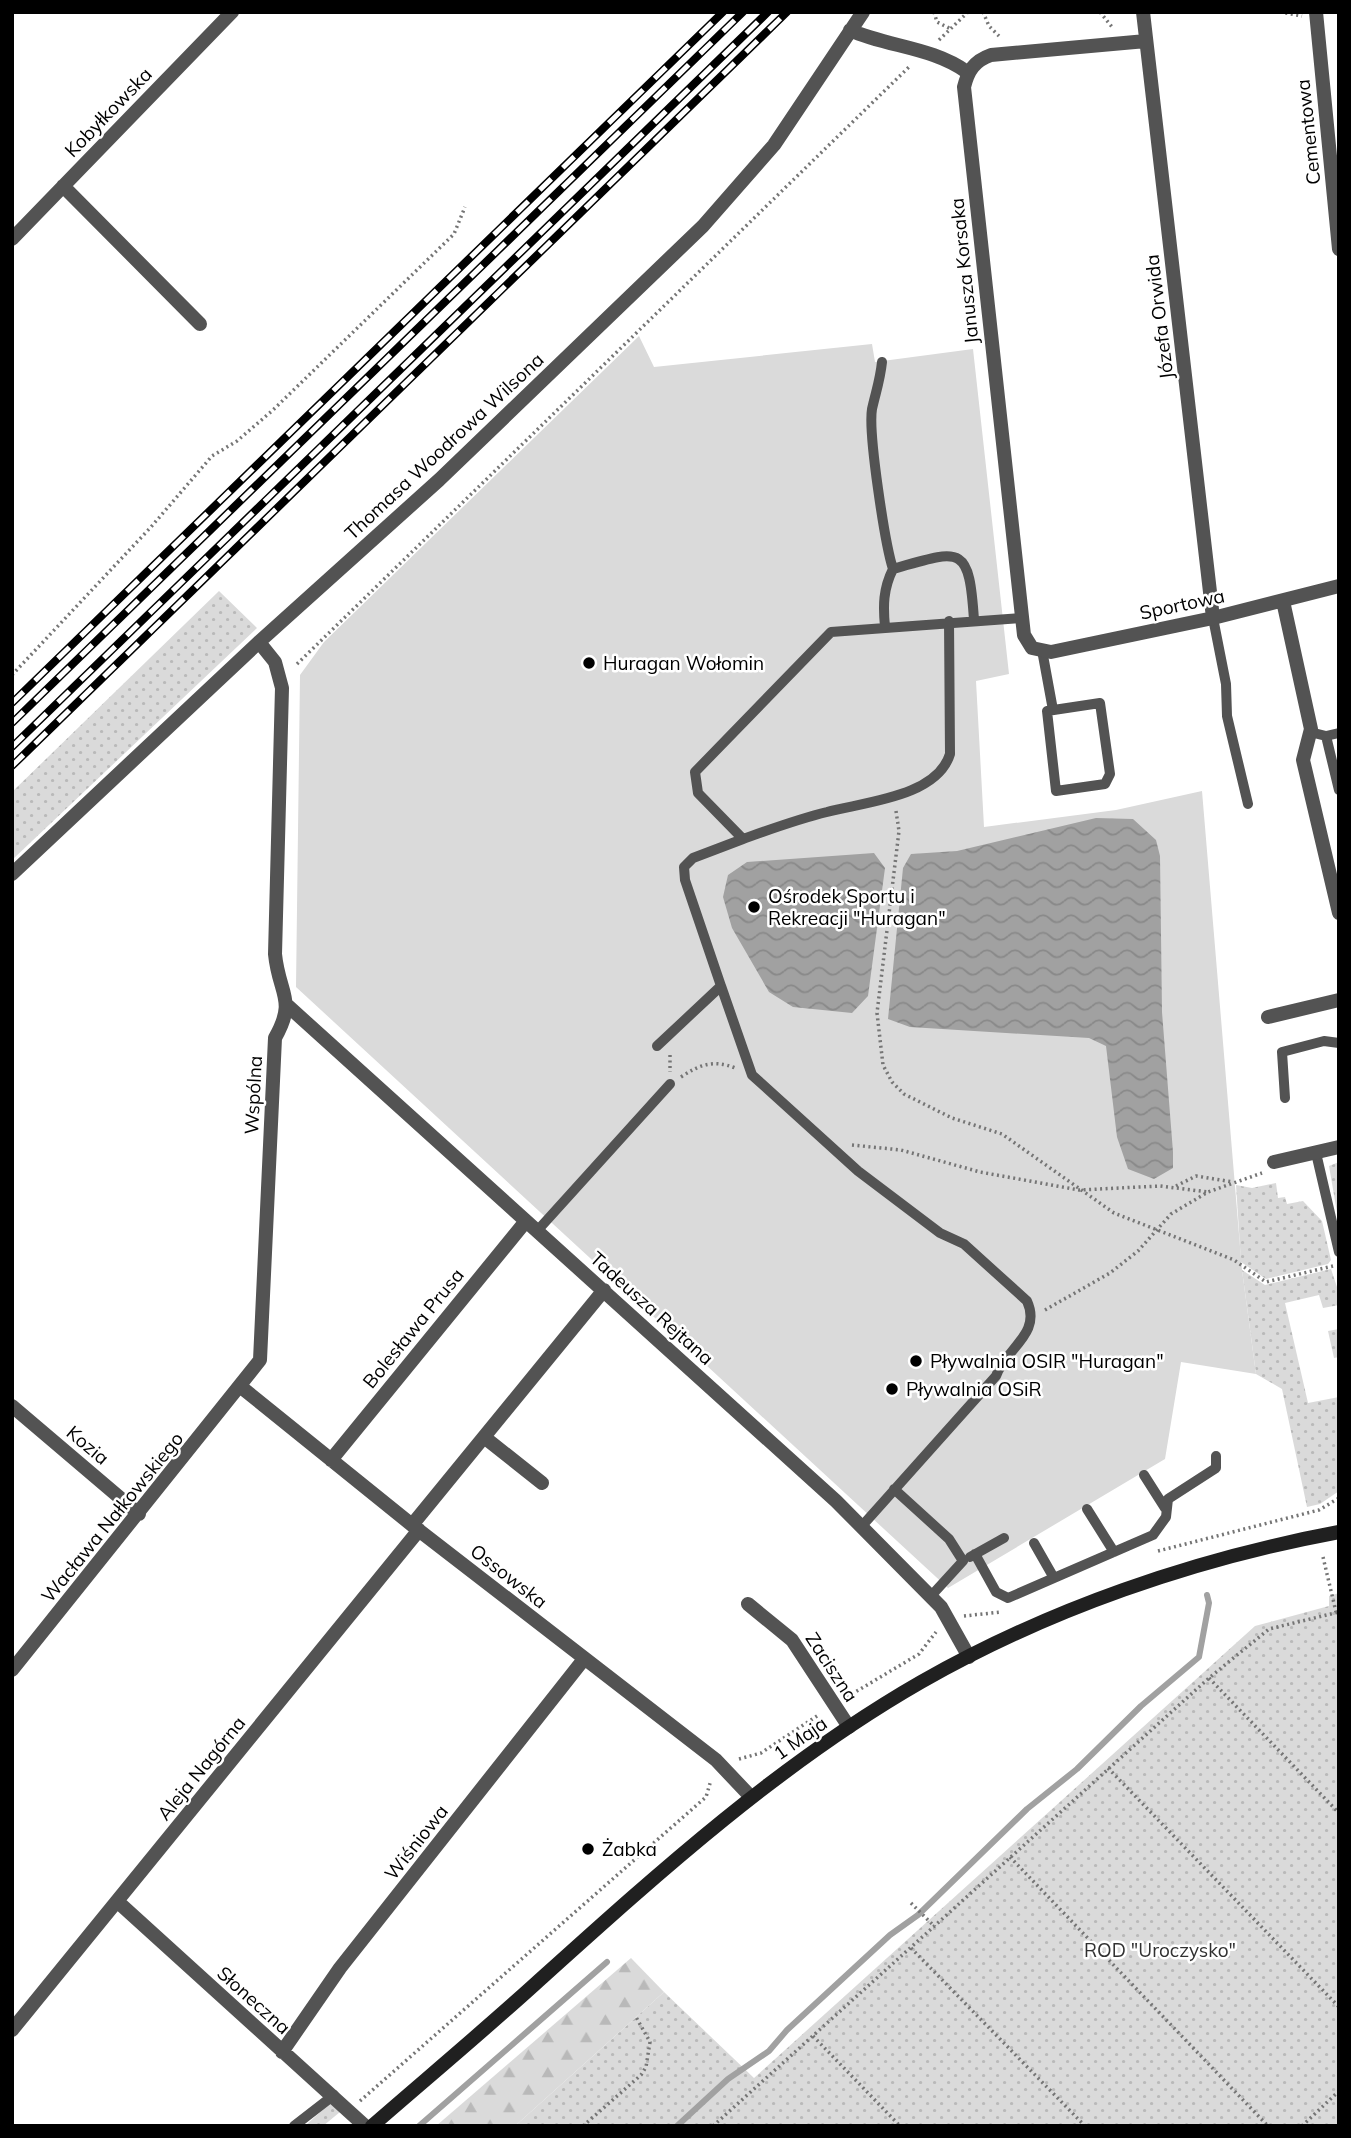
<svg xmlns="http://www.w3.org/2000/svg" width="1351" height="2138" font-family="Mulish,sans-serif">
	<defs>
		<pattern id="green-dots" width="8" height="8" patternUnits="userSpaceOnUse" patternTransform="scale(1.75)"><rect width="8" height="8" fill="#dadada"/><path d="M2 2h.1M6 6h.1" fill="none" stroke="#b9b9b9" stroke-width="1.8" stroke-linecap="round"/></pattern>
		<pattern id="forest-firs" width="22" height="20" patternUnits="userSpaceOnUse" patternTransform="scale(1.75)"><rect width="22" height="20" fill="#dadada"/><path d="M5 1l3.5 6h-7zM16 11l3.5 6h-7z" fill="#b9b9b9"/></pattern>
		<pattern id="water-waves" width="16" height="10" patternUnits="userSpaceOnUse" patternTransform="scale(1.75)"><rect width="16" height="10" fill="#a1a1a1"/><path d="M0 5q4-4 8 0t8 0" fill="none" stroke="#898989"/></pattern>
	</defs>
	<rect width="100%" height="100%" fill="#fff"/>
	<path fill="url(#green-dots)" d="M219,591l38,37 -245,232v-68z
		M1339,1162v62l-10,-58z
		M1276,1183l2,15 7,-1 2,7 16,-3 19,20 9,39 -3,4 -62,15 -25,-17 -5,-77 16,3z
		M1331,1269l8,24v12l-16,3 -4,-13 -34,8 23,100 31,-6v94l-19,13 -13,3 -25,-118 -26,-15 -14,-104 23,15z
		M1339,1329v28l-5,1 -6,-27z
		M1339,1593v533h-824l149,-134 90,86 501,-452 74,-20v-10z
		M329,2104h5l6,8 -17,14h-18z"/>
	<path fill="url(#forest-firs)" d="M631,1958l33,34 -149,134h-79z"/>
	<path fill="#dadada" d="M639,336l15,31 218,-23 3,18 98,-13 36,325 -33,7 8,146 132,-17 86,-19 40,479 14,104 -75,-12 -16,97 -217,129 -652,-601 4,-312 24,-33z"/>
	<path fill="url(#water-waves)" d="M1096,818l37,1 23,21 4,16 2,156 11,140v16l-19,11 -26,-10 -11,-32 -11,-91 -17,-8 -179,-11 -22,-8 15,-151 8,-14 46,-3z
		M874,853l11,15 -17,128 -16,17 -59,-6 -24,-15 -37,-64 -9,-31 5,-22 19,-13z"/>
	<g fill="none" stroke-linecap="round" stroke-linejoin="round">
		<path stroke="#a1a1a1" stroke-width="6" d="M419,2126l188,-164
			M677,2126l51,-47 41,-28 18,-21 103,-95 28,-20 109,-106 50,-40 64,-63 58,-49 10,-54 -2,-8"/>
		<path stroke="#757575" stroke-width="3.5" stroke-dasharray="2 3.5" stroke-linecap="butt" d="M934,12l3,10 14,7
			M983,12l6,14 10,10
			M1100,12l12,15
			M1280,12l22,4
			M939,40l29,-28
			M297,664l614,-599
			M12,675l139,-148 61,-71 25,-15 36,-31 181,-176 11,-27
			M896,811l3,20 -22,182 6,52 9,17 12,12 48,24 50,16 112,79 120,47 32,22 67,-16
			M670,1055v17
			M681,1077c18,-12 32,-18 54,-9
			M852,1145l49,5 79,22 99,18 81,-4 48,6
			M1176,1186l20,-10 37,6
			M1045,1310l65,-37 28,-22 33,-37 37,-22 54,-19
			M1158,1551l161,-41 20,-12
			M1323,1557l13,55
			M964,1616l37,-4
			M1209,1678l130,135
			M847,1697l72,-43 17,-22
			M739,1759l22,-6 59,-39
			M1108,1768l231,239
			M1010,1857l258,269
			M911,1903l24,24
			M911,1948l174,178
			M813,2036l87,90
			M360,2101l338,-297 8,-7 5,-17
			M583,2126l58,-51 5,-8 4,-25 -14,-25
			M713,2126l496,-448 60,-49 70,-17
			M1302,2126l37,-35"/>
		<path stroke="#535353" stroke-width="10" d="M882,362c-2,19 -6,29 -10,47 -4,24 13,135 21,160
			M1213,618l13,66 1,32 21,88
			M885,627c-2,-21 -2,-38 8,-58 69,-20 76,-25 81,51
			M1042,650l11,60
			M1100,703l10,71 -5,10 -49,7 -9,-80z
			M1310,732l16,4 13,-3
			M1326,736l13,54
			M743,839c28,-10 55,-20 84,-27 37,-10 110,-15 123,-58l-1,-133
			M721,986l-36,-106 -1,-13 9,-9 50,-19 -45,-46 -3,-21 136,-140 190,-14
			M657,1046l64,-60 31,89 106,96 82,62 24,11 63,57c15,33 -21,47 -31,75l-135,151
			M1285,1098l-3,-46 42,-11 15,2
			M1316,1153l23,99
			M537,1231l133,-147
			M1144,1475l21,33
			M894,1489l55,50 14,22 -32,35
			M1087,1509l27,43
			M1034,1543l20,35
			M975,1554l21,38 12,6 145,-63 13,-18 2,-18 48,-31v-12
			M970,1557l34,-19
			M294,2126l40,-31"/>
		<path stroke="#535353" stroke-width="14" d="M1143,12l70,606
			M1316,12l23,237
			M850,30c38,17 82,17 117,42
			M1146,41l-155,14c-17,6 -23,16 -27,32l60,548 8,13 19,4 162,-34 126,-32
			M63,186l137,138
			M12,239l220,-227
			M1283,601l28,128 -8,31 36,153
			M12,874l247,-232 180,-162 264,-254 71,-81 89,-133
			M288,1006l548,495 105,106 28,50
			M1268,1017l71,-17
			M1274,1162l65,-15
			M241,1387l171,138 304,235 35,37
			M12,1406l127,108
			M484,1437l58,46
			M331,1460l195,-239
			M412,1525l192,-235
			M748,1604l44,36 57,87
			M12,1670l248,-310 15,-322c22,-39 4,-43 0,-84l7,-266 -7,-26 -16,-20
			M118,1902l247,224
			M12,2030l407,-500
			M282,2052l58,-84 244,-309"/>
		<path stroke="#202020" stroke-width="14" d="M372,2126c54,-47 109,-93 162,-141 121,-109 244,-221 387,-303 128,-73 273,-123 418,-150"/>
		<defs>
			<path id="rail" d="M12,703l711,-691
				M12,723l731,-711
				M12,747l756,-735
				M12,766l775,-754"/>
		</defs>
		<use href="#rail" stroke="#000" stroke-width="8"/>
		<use href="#rail" stroke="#fff" stroke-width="5" stroke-dasharray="16" stroke-linecap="butt"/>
	</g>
	<g fill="#000" stroke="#fff" stroke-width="2.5">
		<circle cx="589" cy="663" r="7"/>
		<circle cx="754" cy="907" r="7"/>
		<circle cx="916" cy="1361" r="7"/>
		<circle cx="892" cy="1389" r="7"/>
		<circle cx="588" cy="1849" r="7"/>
	</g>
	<g text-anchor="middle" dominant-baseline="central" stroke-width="5" stroke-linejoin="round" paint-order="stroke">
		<g font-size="19" fill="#000" stroke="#fff">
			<text transform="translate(108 112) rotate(-46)">Kobyłkowska</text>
			<text transform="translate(1308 132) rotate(-96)">Cementowa</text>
			<text transform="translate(964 271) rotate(-96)">Janusza Korsaka</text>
			<text transform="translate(1159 317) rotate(-97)">Józefa Orwida</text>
			<text transform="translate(444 446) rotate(-43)">Thomasa Woodrowa Wilsona</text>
			<text transform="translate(1182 604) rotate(-12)">Sportowa</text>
			<text transform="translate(253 1095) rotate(-87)">Wspólna</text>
			<text transform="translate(652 1308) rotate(42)">Tadeusza Rejtana</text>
			<text transform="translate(413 1328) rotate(-51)">Bolesława Prusa</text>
			<text transform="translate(88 1445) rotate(40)">Kozia</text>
			<text transform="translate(112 1517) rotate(-51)">Wacława Nałkowskiego</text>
			<text transform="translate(509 1576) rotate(38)">Ossowska</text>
			<text transform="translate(832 1667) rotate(57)">Zaciszna</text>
			<text transform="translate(800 1738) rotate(-35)">1 Maja</text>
			<text transform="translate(201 1768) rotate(-51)">Aleja Nagórna</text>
			<text transform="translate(416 1842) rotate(-52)">Wiśniowa</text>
			<text transform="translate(254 2000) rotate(42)">Słoneczna</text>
		</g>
		<g font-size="19" fill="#000" stroke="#fff" text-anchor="start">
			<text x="603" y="663">Huragan Wołomin</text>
			<text x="768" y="896">Ośrodek Sportu i<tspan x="768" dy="22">Rekreacji "Huragan"</tspan></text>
			<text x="930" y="1361">Pływalnia OSIR "Huragan"</text>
			<text x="906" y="1389">Pływalnia OSiR</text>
			<text x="602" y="1849">Żabka</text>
		</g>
		<g font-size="19" fill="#313131" stroke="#fff">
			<text x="1160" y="1950">ROD "Uroczysko"</text>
		</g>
	</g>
	<rect width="1351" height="2138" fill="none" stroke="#000000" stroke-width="28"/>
</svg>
